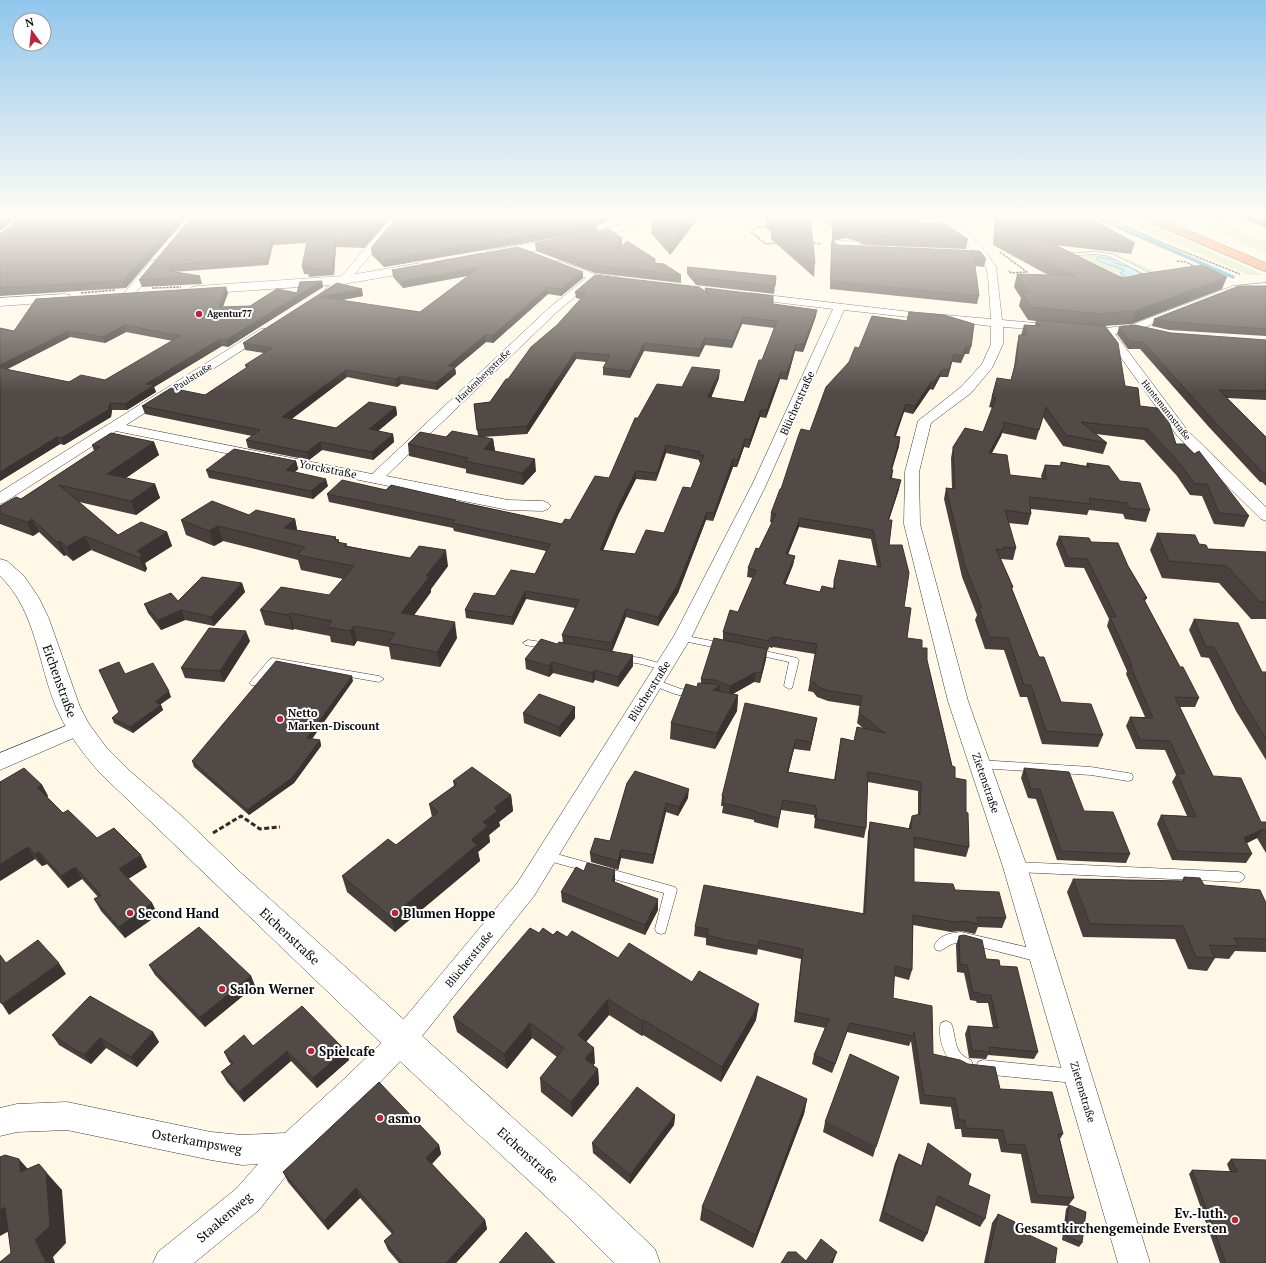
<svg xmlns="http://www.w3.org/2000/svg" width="1266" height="1263" font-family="'PT Serif',serif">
	<rect width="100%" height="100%" fill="#fff8e7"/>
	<path fill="#d3e8b2" d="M1113,216h18l133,59h-16z
		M1180,216h31l55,27v10z
		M1092,250l23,3 60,27 -38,11 -73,-38z"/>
	<path fill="#ace1f5" stroke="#349ecc" d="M1098,257l14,2 3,4 15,4 15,9c-9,1 -18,3 -25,-3l4,-2v-1l-23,-8 -5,-4z"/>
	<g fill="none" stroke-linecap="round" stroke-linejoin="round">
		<path stroke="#349ecc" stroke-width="3.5" d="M1093,216l140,61"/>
		<defs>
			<path id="service" d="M1095,252l17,2 40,20 5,5 -3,2h-4l1,-2 -3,-3 -39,-20 -14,-2 -32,2 -2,-1 2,-1z
				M681,635l42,8 5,3 -5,3 -45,-9 -2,-2z
				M528,640l20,3 5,3 -5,3 -23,-4 -2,-2z
				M756,649l41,9 2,2 -7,28 -3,1 -5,-3 5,-24 -36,-8 -2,-2z
				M621,655l20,3 25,7 2,2 -5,3 -22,-6 -23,-4 -2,-2z
				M273,658l106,18 5,3 -5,3 -104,-18 -18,21h-6l-2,-2 2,-2 19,-22z
				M654,679l27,10 17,2 2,2 -2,2c-15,5 -33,-5 -47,-11l-2,-2 2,-2z
				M979,760l112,7 37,6 4,1 1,3 -1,3 -4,1 -37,-6 -112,-7 -4,-1 -1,-3 1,-3z
				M546,851l129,36 2,3 -12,43 -4,1 -4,-1 -2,-4 9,-36 -122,-34 -2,-3 2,-3z
				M1015,862l224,10 4,2 2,3 -2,3 -4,2 -224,-10 -4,-2 -2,-3 2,-3z
				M961,932l78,18 4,2 2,4 -2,4 -4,2 -78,-20 -9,2 -12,7 -4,-1 -2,-4c5,-11 16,-13 27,-14z
				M946,1021l5,2c6,14 1,30 20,37l2,5 -2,5c-20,8 -36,-32 -30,-47z
				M983,1060l91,9 5,2 2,5 -2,5 -5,2 -91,-9 -5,-2 -2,-5 2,-5z"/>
			<path id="minor" d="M393,216h10l-55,66 -14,10h-8l-1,-2 1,-2 14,-10z
				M912,216l27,3 -3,-3h11l16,12 23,24 10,15 6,53 45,4 4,1 2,2 -2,2 -4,1 -44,-3v17l-11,24 -21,25 -40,30 -12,49 1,52 48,177 59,166 123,396h-32l-115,-396 -55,-166 -44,-177 1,-52 13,-51 43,-34 21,-23 9,-20v-18l-147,-16 -78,175 -74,151 -158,260 -123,154 -47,49 -63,58 -42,53 -65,53h-41l5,-11 79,-64 21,-24 -16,1 -31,-5 -144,-30 -50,2 -17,4v-28l17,-4 50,-2 144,30 31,3 43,-2 59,-54 49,-47 125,-150 156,-246 78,-151 81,-176 -83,-10 -5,-3 1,-2 4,-1 161,19 80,7 -3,-43 -2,-9 -8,-11 -21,-24 -10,-7 -24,-1 -8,-3z
				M836,240l22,2 7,7 -5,3 -26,-2 -3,-7z
				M155,260l4,1 1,2 -1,2 -27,32h-8l-1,-2 1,-2 27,-32z
				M559,261l36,13 22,3 5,3 -5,3 -22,-3 -38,32 -171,164 122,24 35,1 5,2 3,3 -3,3 -5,2 -35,-1 -392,-79 -111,71 -5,2v-12l261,-163h8l2,2 -2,2 -143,92 246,49 177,-166 37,-30 -31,-12 -1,-2 1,-2z
				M1266,283v6l-28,2 -93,36 3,3 -2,2 -4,1 -9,-2 -18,3 73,97 78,76v14l-5,-2 -83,-82 -74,-103 -24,-2 -2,-2 2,-2h27l24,-3 102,-39z
				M78,721l7,2 3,5 -3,5 -85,37v-17z"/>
			<path id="tertiary" d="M634,216h13c-17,23 -124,36 -155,42l-4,-1 -2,-3 2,-3 4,-1 107,-19 19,-6z
				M421,263l4,1 2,3 -2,3 -81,14 -147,10 -5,-1 -2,-3 2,-3 5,-1 147,-10z
				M65,294l5,1 2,3 -2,3 -70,5v-8z
				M0,559l7,2 17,15 15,22 10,21 31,88 9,17 17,23 25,25 52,45 57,55 352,317 63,60 5,14h-46l-48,-48 -162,-150 -304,-292c-18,-20 -33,-41 -44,-66 -18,-43 -20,-97 -56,-131z"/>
			<path id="motorway" d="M1138,216h15l113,47v9l-126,-54z"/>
		</defs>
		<use href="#service" stroke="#3d3d3d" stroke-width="1"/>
		<use href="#minor" stroke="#3d3d3d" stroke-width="1"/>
		<use href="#tertiary" stroke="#3d3d3d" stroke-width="1"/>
		<use href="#motorway" stroke="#1b1b1b" stroke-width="1"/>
		<path stroke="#2c2c2c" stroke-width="1.5" stroke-dasharray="2.5 1" stroke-linecap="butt" d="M1103,216l59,27 78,31
			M807,217h11l17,11
			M768,226l-10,1 -7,5 15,12 12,-1
			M810,242l11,2
			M1000,252l27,20 -15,1 -4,-2
			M1177,261l9,1 8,4v2
			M435,262l44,-8
			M152,288l29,-1
			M81,293l34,-3"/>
		<path stroke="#2c2c2c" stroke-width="3" stroke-dasharray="5 2.5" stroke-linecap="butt" d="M213,833l28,-17 19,13 20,-2"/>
		<use href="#service" fill="#fff" fill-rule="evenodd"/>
		<use href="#minor" fill="#fff" fill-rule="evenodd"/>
		<use href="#tertiary" fill="#fff" fill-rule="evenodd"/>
		<use href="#motorway" fill="#f48b50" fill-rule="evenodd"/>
	</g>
	<path fill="#47403c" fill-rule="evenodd" d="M188,216l-62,72 -126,8v-62z
		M193,216h199l-28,32 -28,-1 -2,28 -25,2 -1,-3h-4l-2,-7 5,-24 -34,2 -5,20 -95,7 27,4 2,8 -60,3 -3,-7z
		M700,216l-30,39 -19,-22 1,-11z
		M767,216h43l5,47 -1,14 -43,-38v-7l-5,-4z
		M832,216h78l12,8 46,15 -2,10 -102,-4 -7,-4 -12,-3 -13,3z
		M950,216h19l-1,1 -14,1z
		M995,216h91l49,27 -4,11 -76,-9 65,32 5,1 97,11 -91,35 -27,2 21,60 15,20 36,38 73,72 -5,11 -30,-3 -12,-28 -12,-1 -13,-19 -33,-36 -48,-6 11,9 -4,11 -40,-8 -20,-29 -7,23 -34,-7 -1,3 -9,17 18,22 32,4 -1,-3 4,-11 15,1 1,-4 25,4 1,-3 33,18 30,29 -4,12 -21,-3 -2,-5 -34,-4 -2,5 -56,-6v5l-3,11 -20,-2 8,25 -3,12 -12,-1 12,28 -1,2 27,68 22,45 42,33 -5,12 -56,-3 -15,-47h-7l-16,-47 -19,-1 -10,-29 2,-5 -15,-38 -18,-78 2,-11 6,1 -1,-31 2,-11 30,-15 10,-24 -4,-1 8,-29 14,2 3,-13 3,-23 2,-9h2l3,-10h11l1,-4 -8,-1 -9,-14 2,-8 -7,-11 3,-13 31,1 -55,-30z
		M1237,216h29v12z
		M608,221l-11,4v5l-2,1 -211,36 -12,-12 -1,-7z
		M832,241l6,4 148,14 -2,8 -9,-1 4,30 -2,8 -147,-15 1,-41z
		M535,243l87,2 -2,3 61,27v8l-86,-10 -59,-22z
		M687,267l89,9 -2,18 -78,-9 -9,-11z
		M392,270l191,8 -22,18 -13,-2 -55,49 -7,-1 -31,26 1,6 -19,16 -36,-6 -4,3 -50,-10 -56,42 45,9 60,-21 1,8 -19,16 15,3 1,8 -21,18 -51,-10 -13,10 -61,-12 -2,-8 6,-4 -107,-22 -3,-8 63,-11 41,-27 -1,-3 19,-12 -19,-3 -2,-7 94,-60 26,13 -22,4 79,12 48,-36 -65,12 -10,-11z
		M322,281l1,6 -95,60 -6,-1 -68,41 2,5 -29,18h-15l-1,7 -47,28 -4,-1 -60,37v-153l14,3 214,-38 -5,14 27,-1 47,-13zM126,332l47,9 -68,39 -36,2 -62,-13 63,-32 35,6z
		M1266,286v50l-97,-6 -17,-4 2,-7z
		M705,288l68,16 43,12 -13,36 -8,-1 -8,29 -7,-1 -14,39 -6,-1 -11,31 -5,-1 -7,20h-4l-20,54 -7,-1 -28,73 -20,33 -32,-9 -14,34 21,15 -15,21 -23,-7 -2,3 -40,-10 -4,4 -23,-8 -1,-10 38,-16 -1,-8 13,-27 -49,-9 -13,26 -47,-7 -1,-8 30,-14 40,-22 11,-23 -92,-20 -1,-3 -124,-26 -2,-8 59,-4 70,10v1l106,23 8,-4 39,-42 29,-60 44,-31 37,-9 -8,20 33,4 18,-42 12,-32 -32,-4 -10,24 -27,-3 -6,12 -55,-6 -14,27 -27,-3v-7l3,-6 -30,-3 -49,75 -44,3 10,2 2,12 41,20 -13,14 -57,-12v-4l-57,-13 -1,-12 38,-7 32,-1 -4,-32 16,-2 18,-23 49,-54 24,-26 -5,-1 -1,-6 130,-1zM666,453l33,7v2l2,1 -10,25 -27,45 -29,21 -32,-4 15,-35 18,-36 20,2z
		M872,316l99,31 -2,7h-4l-4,9 -9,-1 -4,15h-8l-7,13 -3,-1 -17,25 -9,-2 -9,24 5,1 -1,9 -7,24h1l-1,8 7,11 -10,31v25l15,62 3,31 15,10 5,12 28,118 11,34 3,35 -3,10 -52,-9v34l41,8 51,28 -4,10 -24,-1 -3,7 -14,-3 -10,1 -38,-7 -1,45 -3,10 -15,-4 -1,22 40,56 67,35 63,45 -3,5 14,59 -6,8 -37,-3 -10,-49 -20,-2 -3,-13 -36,-2 -1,-8h-6l-4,-22 -31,-3 -9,-63 -2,5 -62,-14 -15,41 -20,-9 2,-9 11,-27 -31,-6 7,-63 -43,-10 -1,6 -32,-6 -19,-4v-7l-12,-2 1,-9 168,-13 5,-82 2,-10 39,7v-3l3,-10 6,-1v-24l-50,-9 -2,46 -2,10 -50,-10 1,-10h-1v-3l-33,-5 -3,18 -24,-6v-2l-32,-7 1,-7h-2l1,-10 95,-78 -2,10 -5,23 -16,-2 -6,23 46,8 7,-42 13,3 3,-14 7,2 -7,-6 3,-17 -32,-5 -11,-4 -4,-5 -5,-1 7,-37 -42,-7 -1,1 -3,-1 -1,4 -1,-1 -1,9 -6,24 -6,-1 -21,12 5,1 -1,16 -22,38 -45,-10 1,-16 26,-36 4,-4v-4l22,-39v-8l15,-20 15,-34 -6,-1 1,-9 11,-19 13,-26 -2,-1 1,-9 10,-24 29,-58 39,-69 10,-14zM799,527l72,12 6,28 -43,14 -1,7 -13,4 -35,-8 8,-19 2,-9 -7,-1z
		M1119,327l52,6 95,7v60l-39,-2 39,39v49l-4,-4h-2l-52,-56 -68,-77h-12l-11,-15z
		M154,442l5,13 -33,23 29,6 5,14 -24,17 -57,-13 39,33 49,-3 5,14 -27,17 2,6 -2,3 -54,-22 -18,11 -7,-6 -2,1 -25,-24 -6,4 -33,-12v-18l21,-7 73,-48 -2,-6z
		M296,461l2,8 -3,3 33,14 -15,13 -104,-21 -3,-8z
		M249,515l46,4 2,11 39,7v3h3v2l9,4 100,20 -17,23v3l-17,23 43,23 -17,29 -49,-8 -2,-12 -32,-6 -3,5 -23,-4 -1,-6 -36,-7 -1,1 -28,-5 -5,-15 69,-15 14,-16 -42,-9 -3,-10 -75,-19 -9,5 -28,-11 -5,-15z
		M1157,533l51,16 58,3v67h-15l-32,-36 -57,-5 -12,-28z
		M1059,536l32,6 37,24 19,32 -2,3 35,66 19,31 -4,9h-16l34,69 48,46h5v31l-9,-15 -11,5 6,11 -6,9 -74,-3 -15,-36 4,-9 26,1 -15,-34 4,-7 -11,-25 -29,-1 -10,-23 4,-9h15l-19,-43 1,-3 -20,-45 2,-7 -25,-51 -19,-1 -9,-23z
		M242,583l3,9 -31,34 -29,-6 -24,10 -13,-17 -4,-9 34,-3z
		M1194,619l68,53h4v88l-30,-49 -27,-53 -8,-1 -12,-27z
		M250,641l-26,41 -39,-4 -4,-10z
		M125,674l46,23 -11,7 1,1 2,5 -30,23 -19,-10 -2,-5 7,-5z
		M353,681l-41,58 8,1 1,6 -27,37 -45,32 -55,-48 -2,-6z
		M575,707v11l-15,19 -36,-14 -1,-10z
		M1024,768l60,43 46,43 -4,9 -69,-3 -21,-61 -8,-1 -7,-20z
		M453,781l58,14 2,16 -14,11 1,4 -11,9 1,7 -12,10 2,9 -85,71 -48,-40 -5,-16 54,-31 36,-28 -3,-13 25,-18z
		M627,783l61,15 -10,18 -12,-4 -13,52 -32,-6 -3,12 -27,-8 -1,-9 20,-12z
		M42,785l6,11 -1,1 16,16 34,25 50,29 -19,12 24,24 6,12 -33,23 -24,-27 -7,-12 4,-2 -16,-18 -14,9 -21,-24 -5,2 -7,-7 -35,22z
		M615,870l-1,12 44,28 -13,25 -83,-33 -1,-10 23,-21z
		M1184,877l20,8 62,18v49l-31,-1 -6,8 -14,-1 -8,13 -19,-2 -13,-30 -92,-2 -16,-45 6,-13 109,2z
		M539,933l28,4 51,21 74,24 64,38 -35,62 -78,-47 -1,1 -33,-21 -23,27 9,21 -2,2 5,4 1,15 -27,33 -31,-25 -1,-14 17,-21 -25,-19 -25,31 -50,-37 -4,-15z
		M959,936l27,23 14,7 38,86 -4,7 -46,-4 -2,4 -17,-1 -4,-24 3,-8 25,2 -5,-25h-11l-1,-2 -6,-1 -6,-27 -7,-1 -1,-27z
		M149,965l102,11 4,10 -50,41 -50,-52z
		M153,1032l6,10 -22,25 -31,-19 -15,16 -32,-19 -7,-10z
		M253,1046l92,4 4,10 -32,28 -26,-27 -47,41 -17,-20 -6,-10 10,-8 -2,-2 -5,-10z
		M807,1099l-3,15 -51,134 -53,-28 2,-13z
		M675,1115l-1,10 -44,59 -37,-31 -1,-10z
		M825,1122l51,25 -3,10 -50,-25z
		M928,1143l40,42 17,34 -5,8 -45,-22 -8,29 -4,8 -44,-21 16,-58 4,-9 22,12 4,-14z
		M439,1145l2,9 -9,10 53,56 2,9 -31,34h-57l-11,-13 -4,-9 8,-7 -32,-36 -32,32 -40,-48 -5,-10z
		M1231,1159l35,1v103h-46l-31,-89 3,-4 38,2 -3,-8z
		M1069,1205l13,38 -3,4 -17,-7 4,-31z
		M998,1214l16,14 41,35h-71l8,-40z"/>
	<path fill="#393431" d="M8,216h11l-19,15v-9z
		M180,216h8l-62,72 -3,-7z
		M385,216h7l-28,32 -2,-7z
		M604,216h11l-7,5 -11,4v5l-2,1 -211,36 -1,-7 209,-40z
		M692,216h8l-30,39v-11z
		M955,216h14l-1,1 -14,1z
		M846,228l-1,10 -13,3 1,-10z
		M1036,229l-3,11 -5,-10z
		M271,238l2,7 -5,20 -1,-7z
		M622,238v7l-9,18v-8z
		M335,240l1,7 -2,28 -2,-7z
		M170,265l2,7v7l-3,-8z
		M480,267l1,6 -78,15 -1,-7z
		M583,272v6l-22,18v-7z
		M1227,277l-5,12 -91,35 4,-13z
		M322,281l1,6 -95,60 -2,-7z
		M226,287l2,6 -8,20 -1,-6z
		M548,287v7l-55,49 -1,-7z
		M362,289l1,7 -42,8 -1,-7z
		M817,310l-1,6 -13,36 1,-8z
		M743,317l-1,7 -10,24 1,-7z
		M124,325l2,7 -21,11 -2,-6z
		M68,331l2,6 -70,36v-8z
		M485,335l1,7 -31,26 1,6 -19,16 -1,-7 12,-17z
		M705,338v7l-6,12 1,-8z
		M220,339l2,7 -68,41 2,5 -29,18 -2,-6 21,-20z
		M644,343v8l-14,27v-7z
		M796,344l-1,7 -8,29v-7z
		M575,352l1,7 -49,75v-8z
		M954,354l-2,8 -4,15 1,-8z
		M346,370l1,7 -63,48 -2,-8z
		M720,370l-1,8 -11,27v-8z
		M942,370l-2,7 -7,13 1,-8z
		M781,372l-1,7 -14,39 1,-8z
		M400,376l1,8 -4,3 -1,-8z
		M932,381l-2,8 -17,25 2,-8z
		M110,403l2,7 -1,7 -47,28 -3,-7z
		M906,404l-2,8 -11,33 1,-9z
		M396,407l1,8 -26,22 -2,-8z
		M761,410l-1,7 -11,31 1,-8z
		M1004,426l-3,10 -15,28 3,-11z
		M393,434l1,8 -21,18 -1,-8z
		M57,437l3,7 -60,37v-9z
		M900,437l-1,9 -10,32 2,-9z
		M493,439l2,12 -11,-2z
		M745,439l-1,8 -7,20 1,-7z
		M154,442l5,13 -46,32 -6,-13z
		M320,442l2,8 -13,10 -2,-8z
		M666,445v8l-10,28 1,-8z
		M535,459l1,12 -13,14 -1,-12z
		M733,459v8l-20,54 1,-8z
		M296,461l2,8 -10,9 -2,-8z
		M636,471v8l-18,36 -18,43v-8l18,-43z
		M326,479l2,7 -15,13 -2,-8z
		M901,480l-2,9 -13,40 2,-9z
		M155,484l5,14 -24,17 -5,-14z
		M707,512l-1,8 -28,73 -20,33v-9z
		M800,518l-1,9 -15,36 2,-9z
		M32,519l7,13 -6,4 -6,-14z
		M295,519l3,15 -14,-6z
		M218,526l5,15 -9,5 -5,-15z
		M167,532l5,14 -27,17 2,6 -2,3 -8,-21z
		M85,536l6,14 -18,11 -6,-14z
		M60,541l6,14 -2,1 -7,-14z
		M446,550l2,16 -17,23v3l-27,37 -3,-16 25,-37z
		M795,556l-2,9 -11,28 1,-9z
		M242,583l3,9 -31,34 -3,-9z
		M525,591l1,8 -13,26 -1,-8z
		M626,609v8l-14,35v-9z
		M181,610l4,10 -24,10 -3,-10z
		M290,613l4,16 -1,1 -4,-15z
		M455,622l2,16 -17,29 -3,-15z
		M354,626l3,15 -3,5 -4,-15z
		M246,631l4,10 -26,41 -4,-11z
		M767,649l-1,10 -6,24 1,-10z
		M633,655v11l-15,21v-10z
		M552,662l1,11 -4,4v-11z
		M595,670v10l-2,3 -1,-10z
		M756,672l-2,10 -25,14 1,-10z
		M352,676l1,5 -44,62 -2,-5z
		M720,686l-1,16 -6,-12z
		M169,691l2,6 -14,10 -2,-5z
		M738,695l-1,16 -22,38 2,-16z
		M161,705l2,5 -30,23 -3,-6z
		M575,707v11l-15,19 -1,-10z
		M817,718l-2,10 -5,23 1,-9z
		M796,739l-2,10 -8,33 1,-10z
		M320,740l1,6 -27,37 -45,32 -2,-5z
		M42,785l6,11 -4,3 -7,-12z
		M689,789l-1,9 -10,18 1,-9z
		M511,795l2,16 -14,11 1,4 -11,9 1,7 -12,10 2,9 -85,71 -4,-15 80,-77 23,-32z
		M666,803v9l-13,52v-9z
		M1263,829l-6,9 -19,10 6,-10z
		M28,847l7,12 -35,22v-17z
		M621,850v8l-3,12v-9z
		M39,852l8,12 -5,2 -7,-12z
		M141,855l6,12 -22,14 -6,-12z
		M75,867l7,12 -14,9 -7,-12z
		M615,870v11l-3,11v-11z
		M658,899v11l-13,25v-10z
		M152,903l6,12 -33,23 -6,-11z
		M59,963l7,11 -57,41 -7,-11z
		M251,976l4,10 -50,41 -5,-10z
		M608,999l1,16 -30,35 -1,-15z
		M759,1004l-3,16 -35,62 1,-15z
		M643,1020v15l-1,1v-15z
		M530,1023l2,15 -25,31 -3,-15z
		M850,1023l-3,9 -15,41 3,-9z
		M153,1032l6,10 -22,25 -6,-10z
		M100,1038l6,10 -15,16 -7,-9z
		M594,1048l1,15 -9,11 -1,-15z
		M345,1050l4,10 -32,28 -4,-10z
		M287,1051l4,10 -47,41 -5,-10z
		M598,1069l1,15 -27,33 -1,-15z
		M807,1099l-3,15 -51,134 3,-13z
		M675,1115l-1,10 -44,59v-9z
		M439,1145l2,9 -13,14 -2,-10z
		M19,1159l16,18 -15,-5z
		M46,1172l16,18 4,53 -13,14 2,6h-9l-11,-23z
		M356,1188l4,10 -32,32 -4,-9z
		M5,1207l17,17 -22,12v-26z
		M485,1220l2,9 -31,34h-10z
		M837,1252l-3,8 -1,3h-3z"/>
	<path fill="#524a46" stroke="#393431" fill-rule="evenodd" d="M0,216h8l-8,6z
		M23,216h157l-57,65 -123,7v-54z
		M193,216h192l-23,25 -27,-1 -3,28 -25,1 5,-3 -10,1 6,-31 -37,2 -4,20 -97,7 -1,6 31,5 -61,4z
		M398,216h206l-12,4 5,3 -3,1 -211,36 -12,-12z
		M657,216h35l-22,28 -18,-22z
		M768,216h42l5,47 -43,-37 7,-1z
		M833,216h77l12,8 19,-2 27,17 -103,-4 -7,-4 -12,-3 -13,3z
		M997,216h89l49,27 -92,-11 -7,-3 -8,1 5,4 87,43h3l2,1 16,-4 61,-9 25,12 -92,34 -35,3 -69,-7 -9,-14h7l-12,-19 58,2 -79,-43z
		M1255,216h11v5z
		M608,229l14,9 -9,17 14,-14 28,18v4l9,1 17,11 -86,-10 -60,-22z
		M832,241l6,4 142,6 6,8 -12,-1 5,38 -148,-15z
		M518,247l65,25 -22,17 -13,-2 -56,49 -7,-1 -37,31 7,1 -19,16 -36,-7 -4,3 -50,-9 -64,47 54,11 33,-26 27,5 -27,22 24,5 -21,18 -52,-10 -13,10 -61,-12 14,-10 -118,-24 29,-18 34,7 44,-29 -4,-1 27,-17 -29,-5 94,-60 25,6 -42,8 100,15 60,-45 -78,14 -10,-11z
		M687,267l89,9 -1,10 -79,-9z
		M595,275l104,12 11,8 -5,-7 68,8v8l44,6 -13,34h-8l-9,29 -6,-1 -14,38h-6l-11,30 -5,-1 -7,21 -5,-1 -19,54 -7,-1 -29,72 -20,33 -32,-8 -14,34 -50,-8 17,-35 -54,-9 -13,26 -47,-7 9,-17 21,3 16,-26 24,4 15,-30 -98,-21 3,-3 -128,-26 15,-14 44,10 5,-5 65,15 -1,1 107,23 3,-5 5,1 25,-44 14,2 26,-60h3l19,-34 25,3 10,-20 28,3 -12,27 36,5 15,-42h3l15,-39 -34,-4 -10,24 -28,-3 -5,11 -56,-6 -14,28 -27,-3 7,-13 -35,-3 -48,74 -50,4 -3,-26 16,-2 16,-23h2l23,-32 26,-22 29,-32 -11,-1zM666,445l34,7 -1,3h5l-13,33 -8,-1 -19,46 -18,-3 -11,24 -35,-4 18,-43 18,-36 21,2z
		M322,281l-96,59 -6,-1 -74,45 8,1 -29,19 -15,-1 -2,7 -47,28 -4,-1 -57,35v-104l69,14 12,-7 24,5 75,-44 -56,-11 -21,12 -35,-6 -68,34v-37l14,3 22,-32 190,-12 -7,20 31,-1 27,-17 20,4 3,-11z
		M1239,286h27v43l-94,-7 -18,-3z
		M909,312l35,3 30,9 -3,23 -5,-1 -3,10 -9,-2 -5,15 -7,1 -8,12 -2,-1 -17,25 -9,-2 -12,32 6,1 -9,32 2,1 -3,8 11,2 -13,40h4l-3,25h13l7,28 -5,34 7,1 -4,30 15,2v8h5v12l25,106 3,1v11l11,2v32l2,1 1,34 -55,-10v45l39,2 2,6 44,2 7,26 -29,-1 2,7 -14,-3 -10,1 -42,-7 -1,55 -17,-4 -2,32 39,8 1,48 27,6 8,4 27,3 5,22 52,3 11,42h-5l16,64 -37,-3 -12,-50 -19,-1 -3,-14 -37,-2 -1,-8h-6l-4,-22 -31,-3 -10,-63 -1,4 -63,-13 -15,41 -21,-9 15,-36 -33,-7 7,-63 -44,-9 -1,6 -32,-6 -19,-5 1,-6 -13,-2 9,-42 161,29 5,-92 41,7 1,-13 8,-2 1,-32 -53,-10 -2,56 -50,-9 1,-11h-2l1,-2 -33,-6 -4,18 -24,-6 1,-1 -33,-8 1,-6 -2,-1 23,-93 72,15 -6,24 -15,-3 -9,33 48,8 6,-42 13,3 3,-14 28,6 -26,-20 3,-17 -32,-5 -12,-4 -3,-4 -5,-1 7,-38 -43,-7v1h-4l-1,3 -46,-9 7,-22 8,2 18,-42 -8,-2 8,-20 3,1 17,-35 -5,-1 9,-24h1l17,-52 3,-8 9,2 16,-44 23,-25 6,-15 4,1 13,-32 35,5zM800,518l73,12 8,37 -42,-7 -5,21 1,8 -13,-3 -2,6 -37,-8 12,-28 -9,-2z
		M1036,320l69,6 13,17 7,43 13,2 2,18 25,3 11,35h8l10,10 5,-3 50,65 -30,-3 -12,-29h-12l-14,-19 -33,-36 -67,-7 26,21 -41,-8 -20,-28 -7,23 -36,-8 1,4 -15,27 18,2 3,20 36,4 -1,-14 16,1v-4l28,5 -2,-4 22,3 11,15 20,2 10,27 -21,-2 -2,-5 -38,-5 2,6 -62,-7 2,17 -26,-4 11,38 -13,-1v3l-7,-1 17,38h-2l28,70h5l17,45 30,2 12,31 -57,-4 -15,-46h-7l-16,-47 -19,-1 -10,-29h3l-17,-42 -19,-78 9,1 -2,-42 12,-19 18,4 13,-34 -4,-1 5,-19 14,2 6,-22 2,-23h8l-3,-10 16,1z
		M1135,325l36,8 95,7v51l-47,-1 47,47v37h-2l-52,-55 -69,-77h-13l-11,-15z
		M452,431l41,8 -9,10 51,10 -13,14 -57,-12 3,-3 -60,-14 12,-12 26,5z
		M111,433l43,9 -47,32 48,10 -24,17 -72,-16 59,50 23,-13 26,10 -30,19 5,4 -2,3 -55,-22 -18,11 -7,-6 -3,1 -25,-23 -5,3 -27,-9v-7l16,-9 5,2 79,-52 -8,-2z
		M234,449l62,12 -10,9 40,9 -15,12 -105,-21z
		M212,501l37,14 7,-5 39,9 -11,9 52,9 -2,2 5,1 -2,2 10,2 -3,2 66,12 9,-12 27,4 -20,26 3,1 -28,36 54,9 -18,30 -49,-9 7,-10 -41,-7 -4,5 -23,-4 5,-6 -42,-8 -1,2 -29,-5 21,-23 48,8 25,-29 -57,-11 8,-8 -87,-21 -9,5 -28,-11z
		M1157,533l38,2 4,9 7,1 2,4 58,3v50h-6l-33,-36 -58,-5z
		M1059,536l30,2 2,4 27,1 10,23 19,32h-4l37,69h3l16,31 -24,-1 38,79 28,2 20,44h5v12l-3,-5 -19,9 8,16 -75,-3 -16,-36 35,2 -19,-44 8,1 -15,-33 -30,-1 -10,-23 23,1 -23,-53h2l-22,-48h6l-29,-58 -19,-1z
		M202,577l40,6 -31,34 -30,-7 -23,10 -14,-16 27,-11 7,8z
		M1194,619l44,4 24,49h4v67l-24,-39 -28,-53h-8z
		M209,628l37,3 -26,40 -39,-3z
		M714,638l53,11 -6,24 -5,-1 -26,14 -15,-6 -14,-1z
		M541,639l16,5 2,-2 74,13 -15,22 -23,-7 -3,3 -40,-11 -3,4 -24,-7z
		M276,661l76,15 -45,62 13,2 -28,38 -45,32 -55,-49z
		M119,662l6,12 28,-11 16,28 -14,11 6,3 -31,22 -18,-9 7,-6 -20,-42z
		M698,683l16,1 6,2 -7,4 25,5 -21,38 -46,-10 15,-39 11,3z
		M539,694l36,13 -16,20 -36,-14z
		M472,767l39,28 -17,13 4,3 -15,11 5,4 -17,14 6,5 -86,72 -49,-41 46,-37 8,6 42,-33 -9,-8 28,-20 -4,-3z
		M24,768l18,17 -5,2 26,26 5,-3 29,28 17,-10 27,27 -22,14 33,34 -33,24 -25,-28 7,-4 -26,-28 -14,9 -22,-24 -4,2 -7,-7 -28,17v-82z
		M1024,768l45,4 15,39 29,1 17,42 -69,-3 -21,-62h-9z
		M635,771l54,18 -10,18 -13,-4 -13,52 -32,-5 -3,11 -28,-8 5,-15 15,3 17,-58z
		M587,863l28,7 -3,11 46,18 -13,26 -84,-33 15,-25 8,4z
		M1184,877l16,1 4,7 56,5 6,13v36l-32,-1 4,8 -29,-1 6,13 -19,-1 -13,-31 -93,-2 -17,-45 111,2z
		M199,927l52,49 -51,41 -51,-52z
		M530,928l9,5 4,-5 10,7 4,-4 10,6 5,-6 46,27 11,-15 63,39 7,-11 60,33 -37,63 -79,-47 -1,1 -34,-22 -30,36 16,13 -9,11 13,10 -27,33 -31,-24 24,-30 -34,-25 -26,31 -51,-37z
		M964,935l18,5 4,19 13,1 1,6 17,1 21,85 -49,-5 1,5 -18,-2 -4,-24 30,2 -7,-33h-11v-2l-7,-1 -6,-27 -7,-1 -1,-28z
		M38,940l21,23 -57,41 -2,-2v-47l6,8z
		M90,996l63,36 -22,25 -31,-19 -16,17 -32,-20z
		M302,1006l43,44 -32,28 -26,-27 -48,41 -18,-20 12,-9 -9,-11 20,-17 9,11z
		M850,1054l49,23 -23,70 -51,-25z
		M757,1076l50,23 -51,136 -54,-28z
		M379,1082l60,63 -13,13 59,62 -39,43h-43l-19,-22 10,-9 -38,-44 -32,33 -41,-49z
		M637,1087l38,28 -45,60 -38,-32z
		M928,1143l43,31 -3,11 22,10 -5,24 -47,-23 -11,38 -44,-22 16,-58 23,12z
		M5,1155l14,4 1,13 19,-8 7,8 4,54 -15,14 11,23h-46v-1l11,-9 -6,-46 -5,3v-53z
		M1231,1159l35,1v103h-40l-34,-93 45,2z
		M1069,1205l17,7 -4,31 -17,-8z
		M998,1214l17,8 -1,6 43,20 -2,15h-68z
		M526,1232l29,31h-56z
		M821,1239l16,13 -7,11h-49l7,-11h8l10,9z"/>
	<linearGradient id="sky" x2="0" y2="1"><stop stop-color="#90c6ed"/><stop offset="0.55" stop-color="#fffcf4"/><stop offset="1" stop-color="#fffcf4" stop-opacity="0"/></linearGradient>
	<rect width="1266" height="393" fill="url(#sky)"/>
	<g fill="#b82439" stroke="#fff" stroke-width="1.5">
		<circle cx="199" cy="314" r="4"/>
		<circle cx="280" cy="719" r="4"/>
		<circle cx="130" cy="913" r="4"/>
		<circle cx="395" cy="913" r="4"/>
		<circle cx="222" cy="989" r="4"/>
		<circle cx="311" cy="1051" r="4"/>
		<circle cx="380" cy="1118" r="4"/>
		<circle cx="1235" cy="1220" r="4"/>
	</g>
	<g text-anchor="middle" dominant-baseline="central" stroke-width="4" stroke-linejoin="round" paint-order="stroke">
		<g font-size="9" font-weight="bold" fill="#0a0a0a" stroke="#fff" text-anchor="start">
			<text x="207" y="314">Agentur77</text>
		</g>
		<g font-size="9" fill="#0a0a0a" stroke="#fff">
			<text transform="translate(483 376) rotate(-44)">Hardenbergstraße</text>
			<text transform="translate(193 377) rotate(-32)">Paulstraße</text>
			<text transform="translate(1166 410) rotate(52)">Huntemannstraße</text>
		</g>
		<g font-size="11" fill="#0a0a0a" stroke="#fff">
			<text transform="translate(797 403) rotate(-66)">Blücherstraße</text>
			<text transform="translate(328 469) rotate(11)">Yorckstraße</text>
			<text transform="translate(649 691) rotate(-58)">Blücherstraße</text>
			<text transform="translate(986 783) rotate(71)">Zietenstraße</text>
			<text transform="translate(469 959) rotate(-51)">Blücherstraße</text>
			<text transform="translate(1083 1092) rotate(73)">Zietenstraße</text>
		</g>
		<g font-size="11" font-weight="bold" fill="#0a0a0a" stroke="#fff" text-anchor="start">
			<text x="288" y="713">Netto<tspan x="288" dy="13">Marken-Discount</tspan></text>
		</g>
		<g font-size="13" fill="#0a0a0a" stroke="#fff">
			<text transform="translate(60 681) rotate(70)">Eichenstraße</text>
			<text transform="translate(290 936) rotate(43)">Eichenstraße</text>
			<text transform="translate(197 1141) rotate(10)">Osterkampsweg</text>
			<text transform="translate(528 1155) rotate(42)">Eichenstraße</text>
			<text transform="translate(224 1217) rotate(-41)">Staakenweg</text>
		</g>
		<g font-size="13" font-weight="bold" fill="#0a0a0a" stroke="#fff" text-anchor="start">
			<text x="138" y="913">Second Hand</text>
			<text x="403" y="913">Blumen Hoppe</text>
			<text x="230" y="989">Salon Werner</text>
			<text x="319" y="1051">Spielcafe</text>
			<text x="388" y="1118">asmo</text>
			<text x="1227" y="1213" text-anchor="end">Ev.-luth.<tspan x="1227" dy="15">Gesamtkirchengemeinde Eversten</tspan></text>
		</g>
	</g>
	<g transform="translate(32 32) rotate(345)"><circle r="19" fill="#ffffff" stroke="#9d9d9d"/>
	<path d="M0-3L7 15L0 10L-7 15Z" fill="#b82439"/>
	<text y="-6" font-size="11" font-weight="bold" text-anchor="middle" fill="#0a0a0a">N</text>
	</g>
</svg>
